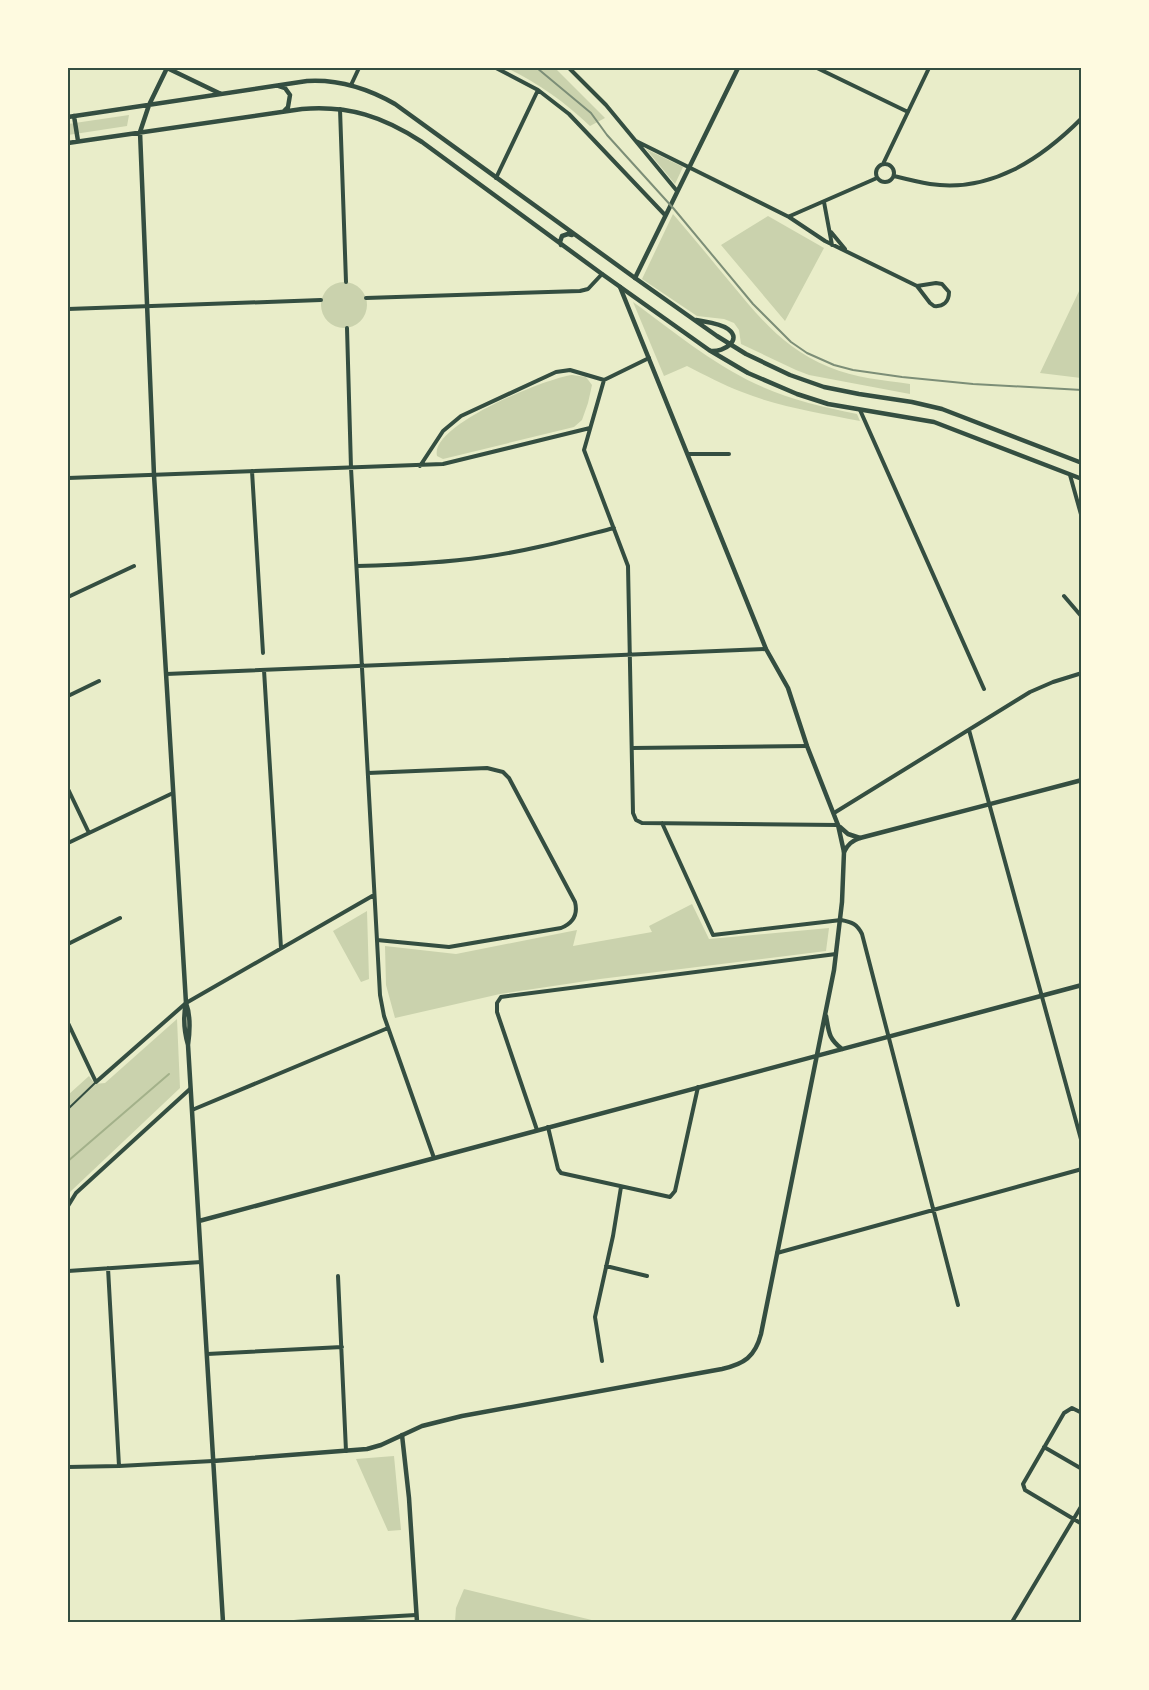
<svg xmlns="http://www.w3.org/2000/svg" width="1149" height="1690" font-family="'Varela Round',sans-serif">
	<rect width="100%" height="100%" fill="#e9edc9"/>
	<path fill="#cad2ad" d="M507,68h48l50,50 -15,8c-27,-25 -50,-42 -83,-58z
		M129,115l-2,11 -59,9v-11z
		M646,149l37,18 -8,17z
		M673,214c19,22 37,44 56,67 30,36 55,68 100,86 26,11 54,13 81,17v10l-101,-19 -13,-5 -55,-26 -2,-14 -5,-7 -10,-4 -27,-3 -55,-37z
		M768,216l56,32 -39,73 -64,-76z
		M321 305a23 23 0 1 1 46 0a23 23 0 1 1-46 0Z
		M1081,287v91l-41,-5z
		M633,302c39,28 78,61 123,82 32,15 66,23 101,30l3,7c-39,-8 -81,-14 -118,-29 -19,-7 -37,-17 -55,-26l-23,10z
		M572,375l14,2 6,8 -4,18 -6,17 -8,7 -131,32 -6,-3c-8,-31 110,-78 135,-81z
		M692,904l17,35 120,-11 -3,23 -226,28 -100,15 -105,24 -9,-33 -1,-39 71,8 121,-24 -4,16 79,-14 -3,-6z
		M367,911l2,68 -8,3 -28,-51z
		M177,1019l3,69 -110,104 -2,5v-102l21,-19 6,8 10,-1z
		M394,1456l7,74 -13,1 -32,-72z
		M464,1589l136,33h-145l1,-14z"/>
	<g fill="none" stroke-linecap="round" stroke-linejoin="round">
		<path stroke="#a3b18a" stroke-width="2" d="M68,1161l101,-87"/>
		<path stroke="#344e41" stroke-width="2" d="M68,1109l28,-27"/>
		<path stroke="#344e41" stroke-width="4" d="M496,68l42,22 31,24 96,101
			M569,68l37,37 71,86
			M817,68l91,44
			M351,85l8,-17
			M340,109l6,173
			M636,141l153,76 36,24 92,45 13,17 4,3c9,1 15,-4 15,-14l-7,-8 -6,-1 -19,3
			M876 173a9 9 0 1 1 18 0a9 9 0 1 1-18 0Z
			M883,164l46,-96
			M894,176c12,3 24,6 36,8 61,9 111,-25 152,-66
			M496,178l42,-88
			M824,202l8,43
			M790,216l87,-38
			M831,232l14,17
			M366,298l214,-7 8,-2 14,-15
			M68,309l253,-9
			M347,328l4,140 29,527 4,21 50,142
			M604,380l-20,70 44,116 5,247 3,7 6,3 196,2
			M860,410l124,279
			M688,454h41
			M420,466l23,-35 18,-15 95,-44 14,-2 34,10 45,-22
			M252,471l11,182
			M1070,475l12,43
			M68,478l375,-14 147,-36
			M357,566c42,-1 85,-3 127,-9 44,-6 87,-18 130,-29
			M1064,596l18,21
			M68,597l66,-31
			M264,670l17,278
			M166,674l600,-25
			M68,696l31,-15
			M969,730l113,413
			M632,748l175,-2
			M368,773l119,-5 16,4 6,6 66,124c3,12 -2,21 -14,26l-112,19 -72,-7
			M68,789l21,44
			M834,813l196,-121 23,-10 29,-9
			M662,823l51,112 128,-15c11,2 16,4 21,14l96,371
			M68,843l105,-50
			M68,944l52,-26
			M68,1023l28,59 90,-79 188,-108
			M192,1110l196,-82
			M548,1127l10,42 3,4 109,24 5,-6 23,-104
			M537,1130l-40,-118v-9l4,-6 335,-43
			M68,1206l8,-13 114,-104
			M777,1253l305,-84
			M606,1266l41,10
			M108,1268l11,198
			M68,1271l133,-9
			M338,1276l8,175
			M207,1354l135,-7
			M602,1361l-7,-44 18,-81 8,-49
			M1082,1413l-10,-5 -8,5 -41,71 2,6 57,34
			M1044,1447l38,22
			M68,1467l51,-1 94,-5
			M294,1622l122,-7
			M1012,1622l70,-117"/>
		<path stroke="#344e41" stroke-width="4.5" d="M635,278l103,-210
			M620,287l146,362 22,39 19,58 31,79 6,27
			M840,827l8,7 12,4
			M402,1435l7,63 8,124"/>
		<path stroke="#344e41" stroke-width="4.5" d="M167,68l-18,37 -9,27 14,343 32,528c-3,14 -2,28 2,42
			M167,68l54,26
			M279,86l6,2 5,7 -2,12 -4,4
			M74,116l4,25
			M68,117l239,-36c32,-2 60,7 88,23l240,174 82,58 29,18 44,21 34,12 35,7 53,8 30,7 140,54
			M68,143l234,-34c47,-4 82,8 120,33l180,132 107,76 39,23 49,21 31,10 106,18 148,57
			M561,245l-1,-3 2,-6 6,-2 4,1
			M696,320c10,2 24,3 32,9 15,11 -4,23 -17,22
			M186,1003c5,13 4,28 2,42l35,577
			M826,1016c3,16 2,22 16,33
			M199,1221l883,-236
			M213,1461l154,-12 14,-4 41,-19 40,-10 260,-47c22,-5 33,-12 39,-35l73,-364 8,-68 2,-50c4,-8 8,-11 16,-14l222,-58"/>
		<path stroke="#7c8e77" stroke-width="2" d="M537,68l54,45 16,22 67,74 79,95 38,38 16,11 27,12 19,5 49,7 71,7 109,6"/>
	</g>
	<rect width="1149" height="1690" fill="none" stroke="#fefae0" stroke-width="138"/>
	<rect x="69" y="69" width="1011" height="1552" fill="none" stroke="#344e41" stroke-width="2"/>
</svg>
